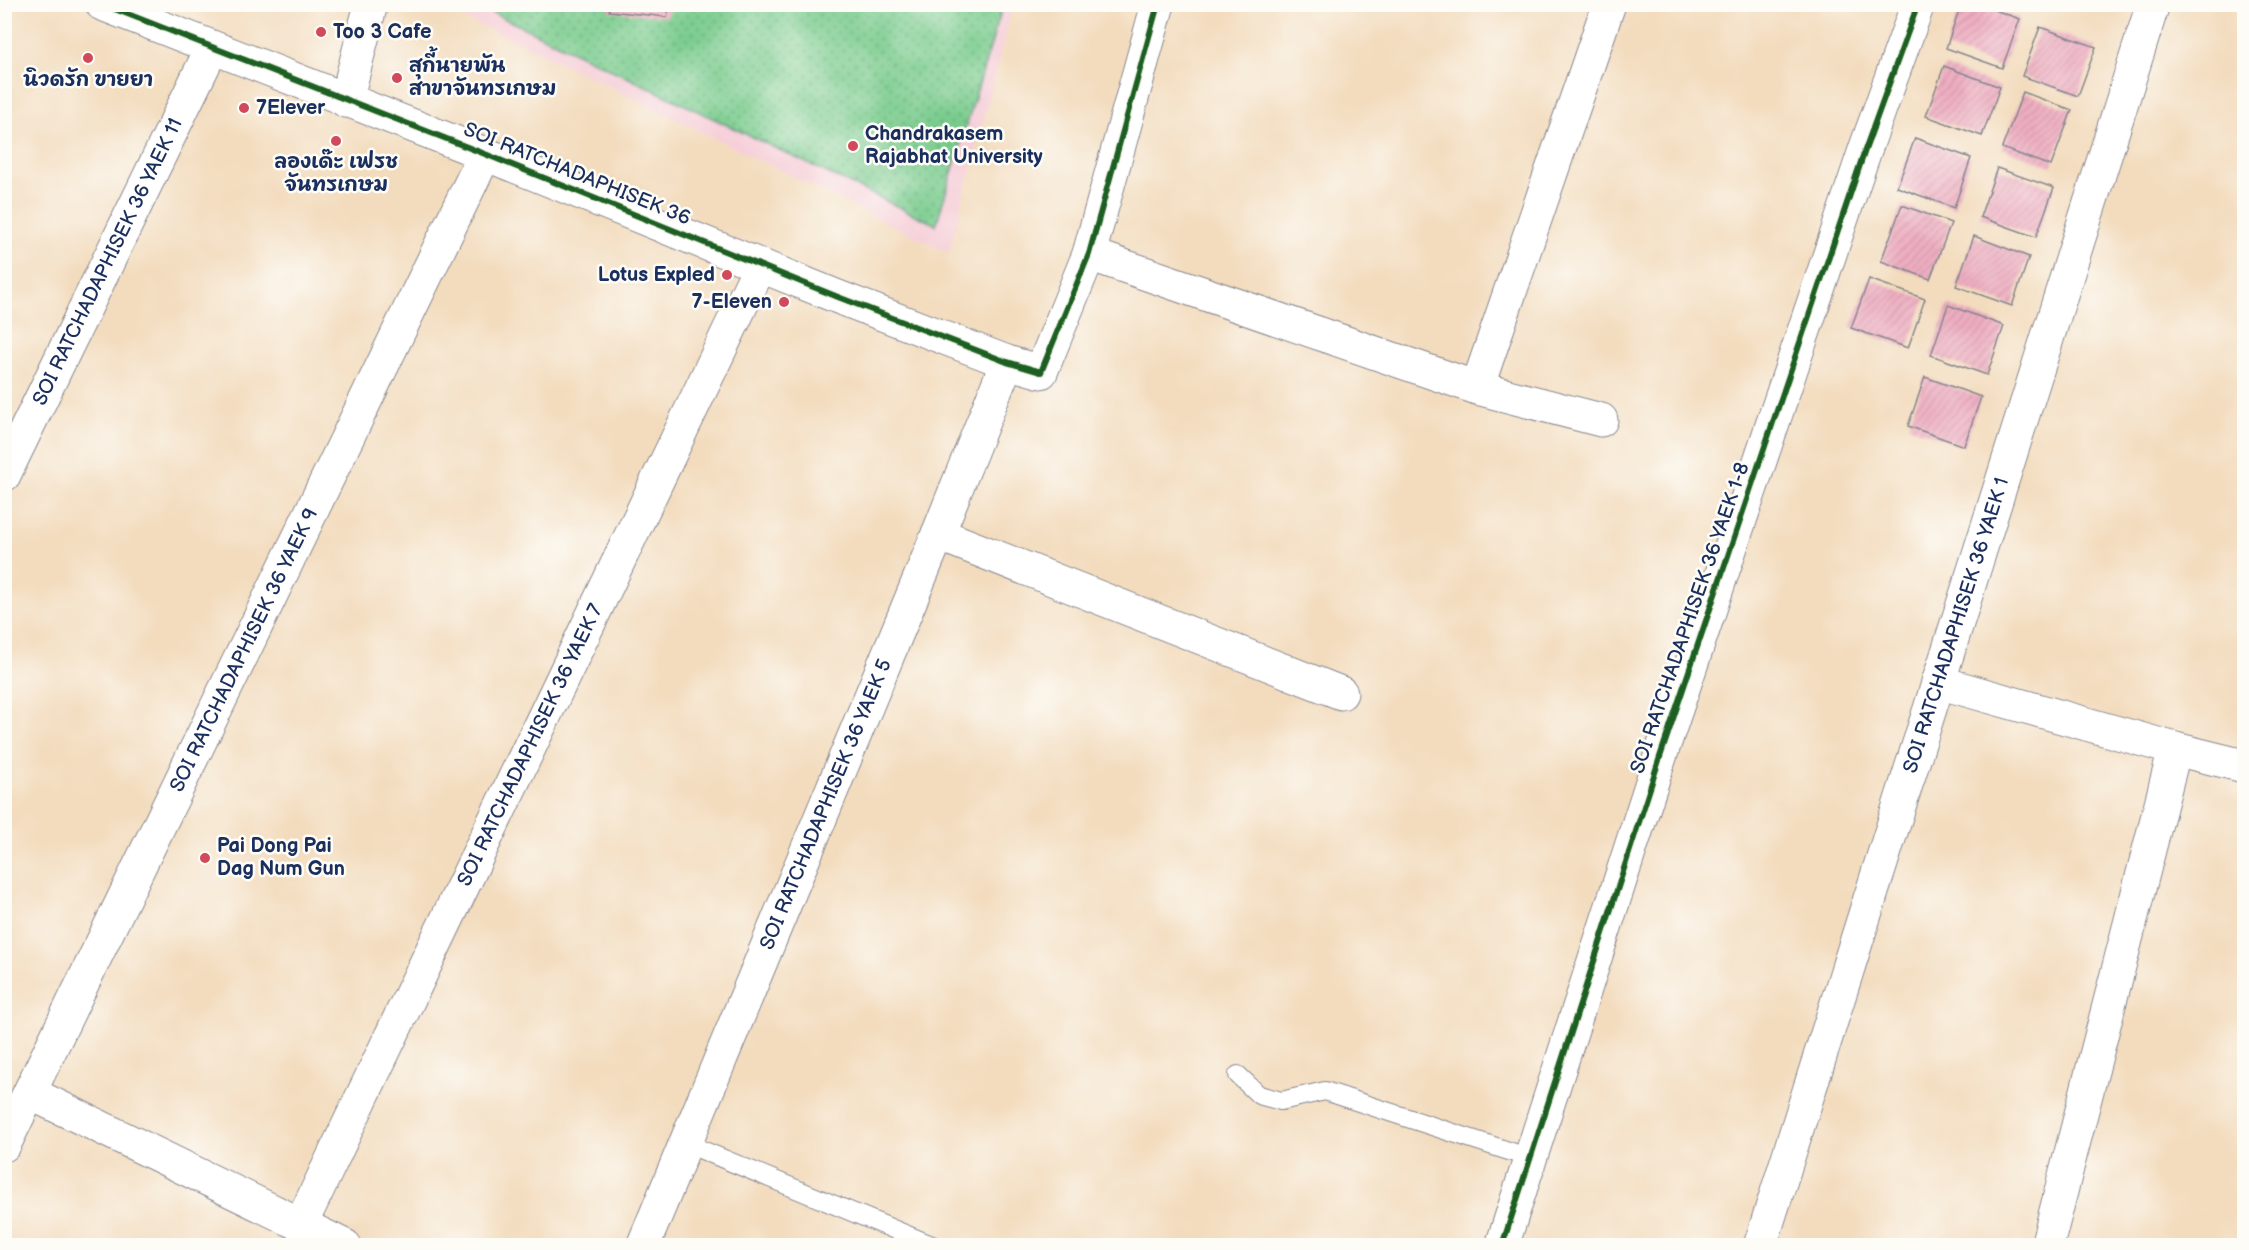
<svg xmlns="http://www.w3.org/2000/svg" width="2249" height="1250" font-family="'Balsamiq Sans','Playpen Sans Thai',sans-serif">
	<defs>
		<pattern id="grass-dots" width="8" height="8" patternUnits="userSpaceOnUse" patternTransform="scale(1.5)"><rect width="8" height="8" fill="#7acc8e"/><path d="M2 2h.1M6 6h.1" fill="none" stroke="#63a677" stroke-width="1.8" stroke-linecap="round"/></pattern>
		<pattern id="building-hatch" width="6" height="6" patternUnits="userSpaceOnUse" patternTransform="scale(1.5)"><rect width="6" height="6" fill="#efaec1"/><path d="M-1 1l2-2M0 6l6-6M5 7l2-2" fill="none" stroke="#cc96a8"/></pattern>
	</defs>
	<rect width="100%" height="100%" fill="#fdfcf7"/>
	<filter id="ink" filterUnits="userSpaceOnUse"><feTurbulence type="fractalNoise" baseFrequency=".0167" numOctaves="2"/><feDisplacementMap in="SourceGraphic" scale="12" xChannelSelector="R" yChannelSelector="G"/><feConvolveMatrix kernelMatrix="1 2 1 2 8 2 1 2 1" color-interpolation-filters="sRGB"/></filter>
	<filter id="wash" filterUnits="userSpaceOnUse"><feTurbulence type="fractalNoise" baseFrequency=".008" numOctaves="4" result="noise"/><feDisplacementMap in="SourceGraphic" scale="24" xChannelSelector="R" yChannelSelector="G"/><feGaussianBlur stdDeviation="1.35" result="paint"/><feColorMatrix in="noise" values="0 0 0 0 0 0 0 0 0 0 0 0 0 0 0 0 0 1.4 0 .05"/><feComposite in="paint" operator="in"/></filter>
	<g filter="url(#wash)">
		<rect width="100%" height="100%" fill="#f3dcbe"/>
		<path fill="#f6cfd9" d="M435,5h578l-64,248 -437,-214z"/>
		<path fill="url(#grass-dots)" stroke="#4a7e76" stroke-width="1.5" d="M476,5h527l-67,220z"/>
		<g id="blocks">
			<path fill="url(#building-hatch)" d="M610,4h60l-3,13 -58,-6z
				M1961,4h17l42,15 -18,49 -56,-20z
				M2040,27l56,20 -18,49 -56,-20z
				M1944,66l56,21 -18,49 -56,-20z
				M2023,92l49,18 -21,56 -49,-18z
				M1915,138l56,20 -17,50 -57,-21z
				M1997,168l57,20 -18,49 -56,-20z
				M1902,205l49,18 -21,56 -49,-18z
				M1974,236l55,21 -17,49 -56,-20z
				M1869,279l56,20 -17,49 -57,-20z
				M1948,305l56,21 -17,49 -56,-20z
				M1925,377l56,20 -17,49 -56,-20z"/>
		</g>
	</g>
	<g filter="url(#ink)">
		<use href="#blocks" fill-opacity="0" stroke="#87868e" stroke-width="1.5"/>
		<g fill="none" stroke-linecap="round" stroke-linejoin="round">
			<defs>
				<path id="lane" d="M1238,1075l21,20 22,6 44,-10 205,67
					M685,1143l249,103"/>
				<g id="street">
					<path d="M102,4l383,150 353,143 169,65 34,10 48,-118 69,-250"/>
					<path d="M346,101l25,-97"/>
					<path d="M1089,254l388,134 124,32"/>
					<path d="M1477,388l132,-384"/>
					<path id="s1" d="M4,475l208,-427"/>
					<path d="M938,534l403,159"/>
					<path d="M1938,682l237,67 69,17"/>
					<path d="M30,1093l315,153"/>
					<path id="s2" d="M4,1145l481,-991"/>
					<path id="s3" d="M301,1224l459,-958"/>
					<path id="s4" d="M643,1246l295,-712 69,-172"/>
					<path d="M1502,1246l158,-489 205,-607 53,-146"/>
					<path id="s5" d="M1760,1246l393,-1242"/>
					<path d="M2047,1246l128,-497"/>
				</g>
			</defs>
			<use href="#lane" stroke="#87868e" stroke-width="20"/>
			<use href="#street" stroke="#87868e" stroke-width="35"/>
			<use href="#lane" stroke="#fff" stroke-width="18"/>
			<use href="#street" stroke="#fff" stroke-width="33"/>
			<defs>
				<path id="cycleway" d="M102,4l383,150 353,143 169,65 34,10 48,-118 69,-250
					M1502,1246l158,-489 205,-607 53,-146"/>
			</defs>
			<use href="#cycleway" stroke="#fdfcf7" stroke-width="10"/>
			<use href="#cycleway" stroke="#1b5e20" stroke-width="6"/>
		</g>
	</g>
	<g fill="#d1495b" stroke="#fdfcf7" stroke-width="2">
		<circle cx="321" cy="32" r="6"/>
		<circle cx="88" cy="58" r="6"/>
		<circle cx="397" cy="78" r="6"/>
		<circle cx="244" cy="108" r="6"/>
		<circle cx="336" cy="141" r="6"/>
		<circle cx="853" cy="146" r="6"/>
		<circle cx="727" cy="275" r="6"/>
		<circle cx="784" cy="302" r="6"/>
		<circle cx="205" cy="858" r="6"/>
	</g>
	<g text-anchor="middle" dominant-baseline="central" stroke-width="5" stroke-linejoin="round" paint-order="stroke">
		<g font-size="20" font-weight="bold" fill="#1b2f5e" stroke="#fdfcf7" text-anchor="start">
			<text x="333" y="32">Too 3 Cafe</text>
			<text x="409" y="66">สุกี้นายพัน<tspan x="409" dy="23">สาขาจันทรเกษม</tspan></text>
			<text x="88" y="80" text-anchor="middle">นิวดรัก ขายยา</text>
			<text x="256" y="108">7Elever</text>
			<text x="865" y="134">Chandrakasem<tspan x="865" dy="23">Rajabhat University</tspan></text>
			<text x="336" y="162" text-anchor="middle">ลองเด๊ะ เฟรช<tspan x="336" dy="23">จันทรเกษม</tspan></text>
			<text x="715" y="275" text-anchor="end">Lotus Expled</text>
			<text x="772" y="302" text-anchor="end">7-Eleven</text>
			<text x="217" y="846">Pai Dong Pai<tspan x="217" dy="23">Dag Num Gun</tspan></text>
		</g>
		<g font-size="20" fill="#1b2f5e" stroke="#fdfcf7">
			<text transform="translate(577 174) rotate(22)">SOI RATCHADAPHISEK 36</text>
			<text stroke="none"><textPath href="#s1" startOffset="237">SOI RATCHADAPHISEK 36 YAEK 11</textPath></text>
			<text transform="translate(1690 618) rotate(-71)">SOI RATCHADAPHISEK 36 YAEK 1-8</text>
			<text stroke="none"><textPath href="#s5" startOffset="651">SOI RATCHADAPHISEK 36 YAEK 1</textPath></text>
			<text stroke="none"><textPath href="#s2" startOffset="550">SOI RATCHADAPHISEK 36 YAEK 9</textPath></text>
			<text stroke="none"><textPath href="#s3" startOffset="531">SOI RATCHADAPHISEK 36 YAEK 7</textPath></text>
			<text stroke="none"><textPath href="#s4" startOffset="478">SOI RATCHADAPHISEK 36 YAEK 5</textPath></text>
		</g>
	</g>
	<rect width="2249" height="1250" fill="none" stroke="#fdfcf7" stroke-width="24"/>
</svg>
